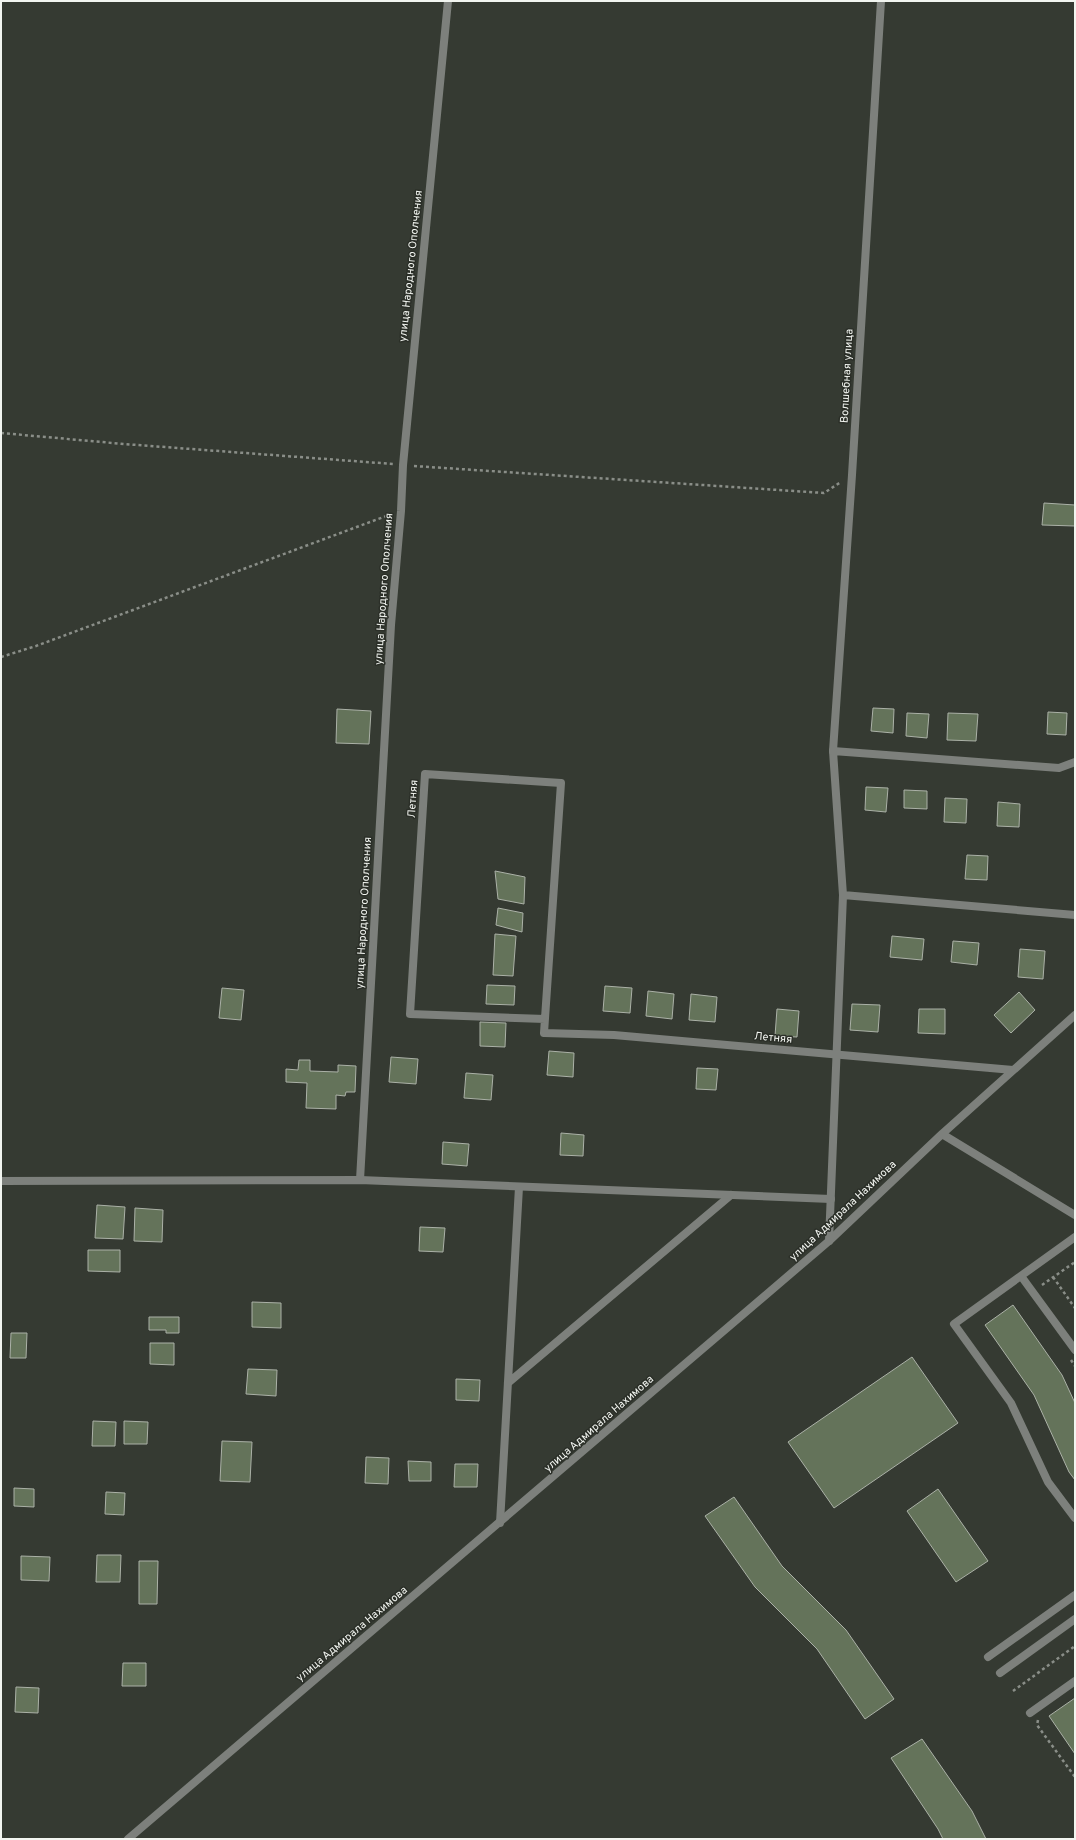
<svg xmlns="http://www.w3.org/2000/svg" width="1076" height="1840" font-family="Overpass,sans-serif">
	<rect width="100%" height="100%" fill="#353a32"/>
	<path fill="#64735a" stroke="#abb1a7" d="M1044,503l31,2v21l-33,-1z
		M873,708l21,1 -1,24 -22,-2z
		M337,709l34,2 -2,33 -33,-1z
		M1048,712l19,1 -1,22 -19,-1z
		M907,713l22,1 -2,24 -21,-2z
		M948,713l30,1 -2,27 -29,-1z
		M866,787l22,1 -2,24 -21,-2z
		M904,790l23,1v18l-23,-1z
		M945,798l22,1 -1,24 -22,-1z
		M998,802l22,2 -1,23 -22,-1z
		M967,855l21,1 -1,24 -22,-1z
		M495,871l30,6 -1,27 -26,-5z
		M498,908l25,5 -1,19 -26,-7z
		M495,934l21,2 -3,40 -20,-1z
		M892,936l32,3 -2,21 -32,-3z
		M953,941l26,2 -2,22 -26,-3z
		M1020,949l25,2 -2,28 -25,-2z
		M487,985l28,1 -1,19 -28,-1z
		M605,986l27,2 -2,25 -27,-2z
		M222,988l22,2 -3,30 -22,-2z
		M648,991l26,3 -2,25 -26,-3z
		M1019,992l16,18 -24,23 -17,-18z
		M691,994l26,3 -2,25 -26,-2z
		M852,1004l28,1 -2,27 -28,-2z
		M777,1009l22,2 -2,26 -22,-1z
		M919,1009h26v25l-27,-1z
		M480,1022l26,1 -1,24 -25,-1z
		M549,1051l25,2 -1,24 -26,-2z
		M391,1057l27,2 -2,25 -27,-2z
		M299,1060h11v11l28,1v-7l18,1 -1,26h-9l-1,4 -9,-1v14l-30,-1 1,-25 -21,-1v-13l12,1z
		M697,1068l21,1 -2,21 -20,-1z
		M466,1073l27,2 -2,25 -27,-2z
		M561,1133l23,2 -1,21 -23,-1z
		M443,1142l26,2 -2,22 -25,-2z
		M97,1205l28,2 -2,32 -28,-1z
		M135,1208l28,2 -1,32 -28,-1z
		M420,1227l25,1 -2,24 -24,-1z
		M88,1250h32v22l-32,-1z
		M252,1302l29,1v25l-29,-1z
		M1013,1305l49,70 13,28v77l-6,-8 -35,-77 -49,-70z
		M149,1317h30v16h-13v-3h-17z
		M11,1333h16l-1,25h-16z
		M150,1343h24v22l-24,-1z
		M912,1357l46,66 -124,85 -46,-66z
		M248,1369l29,1 -1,26 -30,-2z
		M456,1379l24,1 -1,21 -23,-1z
		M93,1421l23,1 -1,24h-23z
		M124,1421l24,1 -1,22h-23z
		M222,1441l30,1 -2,40 -30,-1z
		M366,1457l23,1 -1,26 -23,-1z
		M408,1461l23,1v19h-22z
		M455,1464h23l-1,23h-23z
		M14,1488l20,1v18l-20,-1z
		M938,1489l50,72 -32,21 -49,-71z
		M106,1492l19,1 -1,22 -19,-1z
		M734,1497l48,69 64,64 48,69 -29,20 -48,-70 -62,-62 -50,-71z
		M97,1555h24l-1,27h-24z
		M21,1556l29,1 -1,24 -28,-1z
		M139,1561h19l-1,43h-18z
		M123,1663h23v23h-24z
		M16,1687l23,1 -1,25 -23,-1z
		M1075,1698v56l-26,-38z
		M922,1739l50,72 14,28h-43l-5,-10 -47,-71z"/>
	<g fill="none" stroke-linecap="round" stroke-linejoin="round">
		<path stroke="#8a8e88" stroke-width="2.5" stroke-dasharray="3 3" stroke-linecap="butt" d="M1,433l123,11 269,20
			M414,466l410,27 17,-11
			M1,657l35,-11 353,-131
			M1053,1277l22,31
			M1042,1285l33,-23
			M1071,1360l4,6
			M1013,1691l62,-45
			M1038,1720l-1,5 38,52"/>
		<path stroke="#7d807c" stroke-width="8" d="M843,895l232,20
			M360,1180l31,-555 10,-114 2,-46 45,-464
			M1075,1237l-121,87 57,79 37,79 27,36
			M829,1241l14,-346 -10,-144 226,17 16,-6
			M1021,1276l54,74
			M508,1383l223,-188
			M500,1523l19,-336
			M988,1657l87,-62
			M1000,1673l75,-54
			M1030,1713l45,-32"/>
		<path stroke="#7d807c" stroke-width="8" d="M833,751l19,-276 29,-474
			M545,1019l-135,-5 15,-240 136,9 -17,250 70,2 399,35
			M942,1134l133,81
			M1,1181l359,-1 471,19
			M128,1839l701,-598 113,-107 133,-119"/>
	</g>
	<g text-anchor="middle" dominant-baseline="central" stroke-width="3" stroke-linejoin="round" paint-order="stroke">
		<g font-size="11" fill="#f2f5f0" stroke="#2b2f28">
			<text transform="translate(411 266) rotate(-84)">улица Народного Ополчения</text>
			<text transform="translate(847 376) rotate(-87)">Волшебная улица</text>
			<text transform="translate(384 589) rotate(-86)">улица Народного Ополчения</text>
			<text transform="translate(413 799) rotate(-86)">Летняя</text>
			<text transform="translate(364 913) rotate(-87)">улица Народного Ополчения</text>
			<text transform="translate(773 1038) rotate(5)">Летняя</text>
			<text transform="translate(843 1211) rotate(-43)">улица Адмирала Нахимова</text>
			<text transform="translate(599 1424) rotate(-41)">улица Адмирала Нахимова</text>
			<text transform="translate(352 1634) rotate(-40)">улица Адмирала Нахимова</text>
		</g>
	</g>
	<rect width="1076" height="1840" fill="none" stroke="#f2f5f0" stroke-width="4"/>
</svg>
